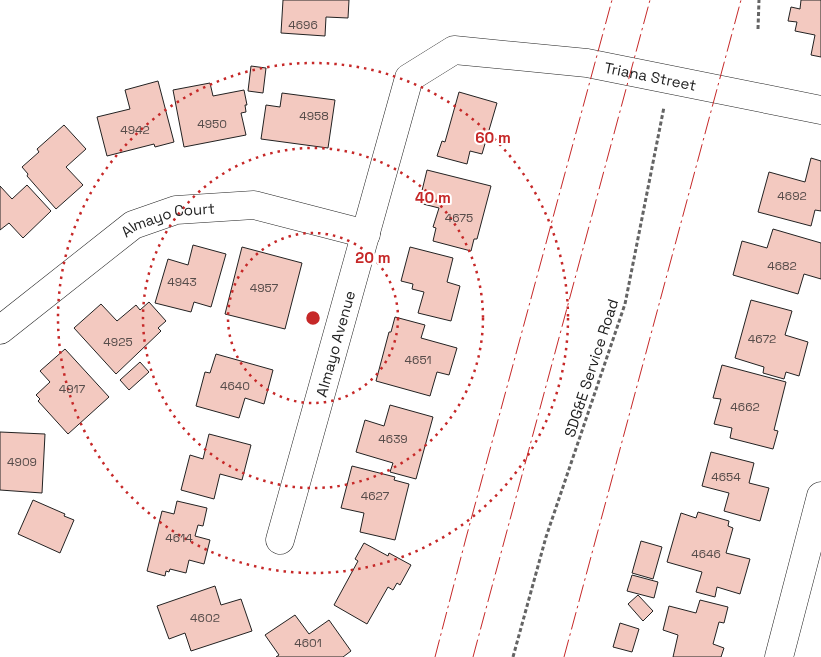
<svg xmlns="http://www.w3.org/2000/svg" width="821" height="657" font-family="'Space Grotesk',sans-serif">
	<rect width="100%" height="100%" fill="#fff"/>
	<path fill="#f3c9c0" stroke="#222" d="M283,0h66l-1,18 -22,-1 -1,19 -44,-3z
		M801,0h20v57l-10,-2 4,-20 -20,-4 2,-9 -9,-1 3,-14 9,2z
		M251,66l15,2 -3,25 -15,-2z
		M158,81l16,61 -19,5 -1,-3 -47,12 -10,-39 33,-8 -5,-19z
		M210,83l3,13 31,-6 3,15h-2l1,7 -5,1 5,22 -62,12 -11,-57z
		M459,92l38,11 -15,51 -12,-3 -3,13 -30,-8 5,-15 3,1z
		M282,93l53,7 -7,48 -67,-9 5,-34 14,2z
		M64,125l22,24 -20,18 17,18 -27,24 -29,-33 1,-2 -6,-7 17,-15 -2,-3z
		M811,158l10,3v50l-6,-1 -4,16 -53,-14 11,-40 36,10z
		M427,170l64,16 -14,53h-3l-3,12 -38,-10 3,-13 -3,-1 6,-19 -20,-5z
		M27,185l24,26 -28,27 -14,-15 -9,7v-44l12,13z
		M773,229l48,14v36l-17,-5 -6,20 -65,-19 9,-34 25,7z
		M193,245l33,9 -15,53 -17,-5 -3,10 -36,-9 13,-44 20,6z
		M242,247l60,16 -17,66 -60,-15z
		M410,247l43,11 -6,24 13,4 -9,35 -33,-8 6,-21 -12,-3 1,-5 -12,-3z
		M751,300l41,11 -7,24 23,7 -9,34 -13,-4 -2,7 -21,-6 1,-6 -29,-9z
		M149,302l17,19 -8,7 3,3 -45,43 -42,-46 27,-24 16,17 19,-16 4,5z
		M395,317l30,8 -4,13 36,10 -8,27 -12,-3 -7,24 -54,-15 13,-49h2z
		M65,349l44,48 -41,37 -30,-33 2,-2 -4,-4 14,-13 -10,-11z
		M216,354l57,16 -9,34 -19,-6 -6,20 -43,-12 9,-34 5,1z
		M140,362l9,10 -20,18 -9,-10z
		M722,365l64,17 -12,48 4,1 -5,18 -43,-11 2,-10 -18,-4 7,-25 -8,-1z
		M390,405l43,12 -17,62 -26,-7 3,-9 -37,-11 9,-32 19,6z
		M0,432l45,2 -3,59 -42,-3z
		M209,434l42,11 -9,35 -22,-6 -6,25 -33,-9 9,-35 13,4z
		M711,452l43,11 -5,20 20,5 -9,33 -36,-10 5,-18 -27,-7z
		M352,466l43,11 -1,3 15,4 -14,56 -35,-8 4,-19 -23,-5z
		M33,500l32,14 -1,2 10,4 -14,33 -42,-19z
		M177,501l30,7 -4,18 -5,-1 -3,11 15,4 -6,24 -15,-4 -3,13 -16,-4 -1,3 -3,-1 -1,5 -18,-5 15,-60 12,3z
		M698,512l31,9 -1,5 5,2 -7,25 24,6 -10,35 -23,-7 -2,10 -19,-5 6,-20 -35,-10 14,-49 15,5z
		M641,541l21,6 -9,32 -21,-6z
		M364,543l24,13 1,-3 22,12 -11,20 -3,-2 -4,7 -5,-3 -21,37 -33,-19 24,-44 -3,-2z
		M632,575l26,7 -4,16 -27,-7z
		M215,586l6,19 20,-6 11,32 -61,20 -6,-18 -16,6 -12,-33z
		M638,595l15,16 -10,10 -15,-17z
		M700,600l28,7 -4,16 -5,-1 -6,22 11,4 -3,9h-48l5,-22 -15,-5 6,-24 27,7z
		M295,615l14,19 20,-14 22,31 -8,6h-67l3,-2 -14,-20z
		M620,623l19,6 -7,23 -19,-5z"/>
	<g fill="none" stroke-linecap="round" stroke-linejoin="round">
		<defs>
			<g id="minor">
				<path id="s1" d="M0,330l133,-105 43,-15 78,-5 112,29"/>
				<path id="s2" d="M280,540l129,-462 45,-28 133,13 234,47"/>
				<path d="M779,657l42,-161"/>
			</g>
		</defs>
		<use href="#minor" stroke="#222" stroke-width="29"/>
		<path stroke="#646464" stroke-width="3" stroke-dasharray="4 2.5" stroke-linecap="butt" d="M758,29l1,-29
			M513,657l33,-120 79,-233 39,-197"/>
		<use href="#minor" stroke="#fff" stroke-width="28"/>
		<path stroke="#c62828" stroke-width="1" stroke-dasharray="18 4 2.5 4" stroke-linecap="butt" d="M435,657l31,-119 146,-538
			M473,657l177,-657
			M564,657l177,-657"/>
	</g>
	<g fill="none" stroke="#c62828" stroke-width="2.5" stroke-dasharray="2.5 5">
		<circle cx="313" cy="318" r="85"/>
		<circle cx="313" cy="318" r="170"/>
		<circle cx="313" cy="318" r="255"/>
	</g>
	<g text-anchor="middle" dominant-baseline="central" stroke-width="4" stroke-linejoin="round" paint-order="stroke">
		<g font-size="12" fill="#564c4a">
			<text x="303" y="25">4696</text>
			<text x="314" y="116">4958</text>
			<text x="212" y="124">4950</text>
			<text x="135" y="130">4942</text>
			<text x="792" y="196">4692</text>
			<text x="459" y="218">4675</text>
			<text x="782" y="266">4682</text>
			<text x="182" y="282">4943</text>
			<text x="264" y="288">4957</text>
			<text x="762" y="339">4672</text>
			<text x="118" y="342">4925</text>
			<text x="418" y="360">4651</text>
			<text x="235" y="386">4640</text>
			<text x="72" y="389">4917</text>
			<text x="745" y="407">4662</text>
			<text x="393" y="439">4639</text>
			<text x="22" y="462">4909</text>
			<text x="726" y="477">4654</text>
			<text x="375" y="496">4627</text>
			<text x="179" y="538">4614</text>
			<text x="706" y="554">4646</text>
			<text x="205" y="618">4602</text>
			<text x="308" y="643">4601</text>
		</g>
		<g font-size="15" fill="#222" stroke="#fff">
			<text stroke="none"><textPath href="#s2" startOffset="731">Triana Street</textPath></text>
			<text stroke="none"><textPath href="#s1" startOffset="205">Almayo Court</textPath></text>
			<text stroke="none"><textPath href="#s2" startOffset="204">Almayo Avenue</textPath></text>
			<text transform="translate(591 368) rotate(-72)">SDG&amp;E Service Road</text>
		</g>
	</g>
	<circle cx="313" cy="318" r="8" fill="#c62828" stroke="#fff" stroke-width="2.5"/>
	<g font-size="15" text-anchor="middle" font-weight="bold" fill="#c62828" stroke="#fff" stroke-width="4" stroke-linejoin="round" paint-order="stroke">
		<text x="493" y="143">60 m</text>
		<text x="433" y="203">40 m</text>
		<text x="373" y="263">20 m</text>
	</g>
</svg>
